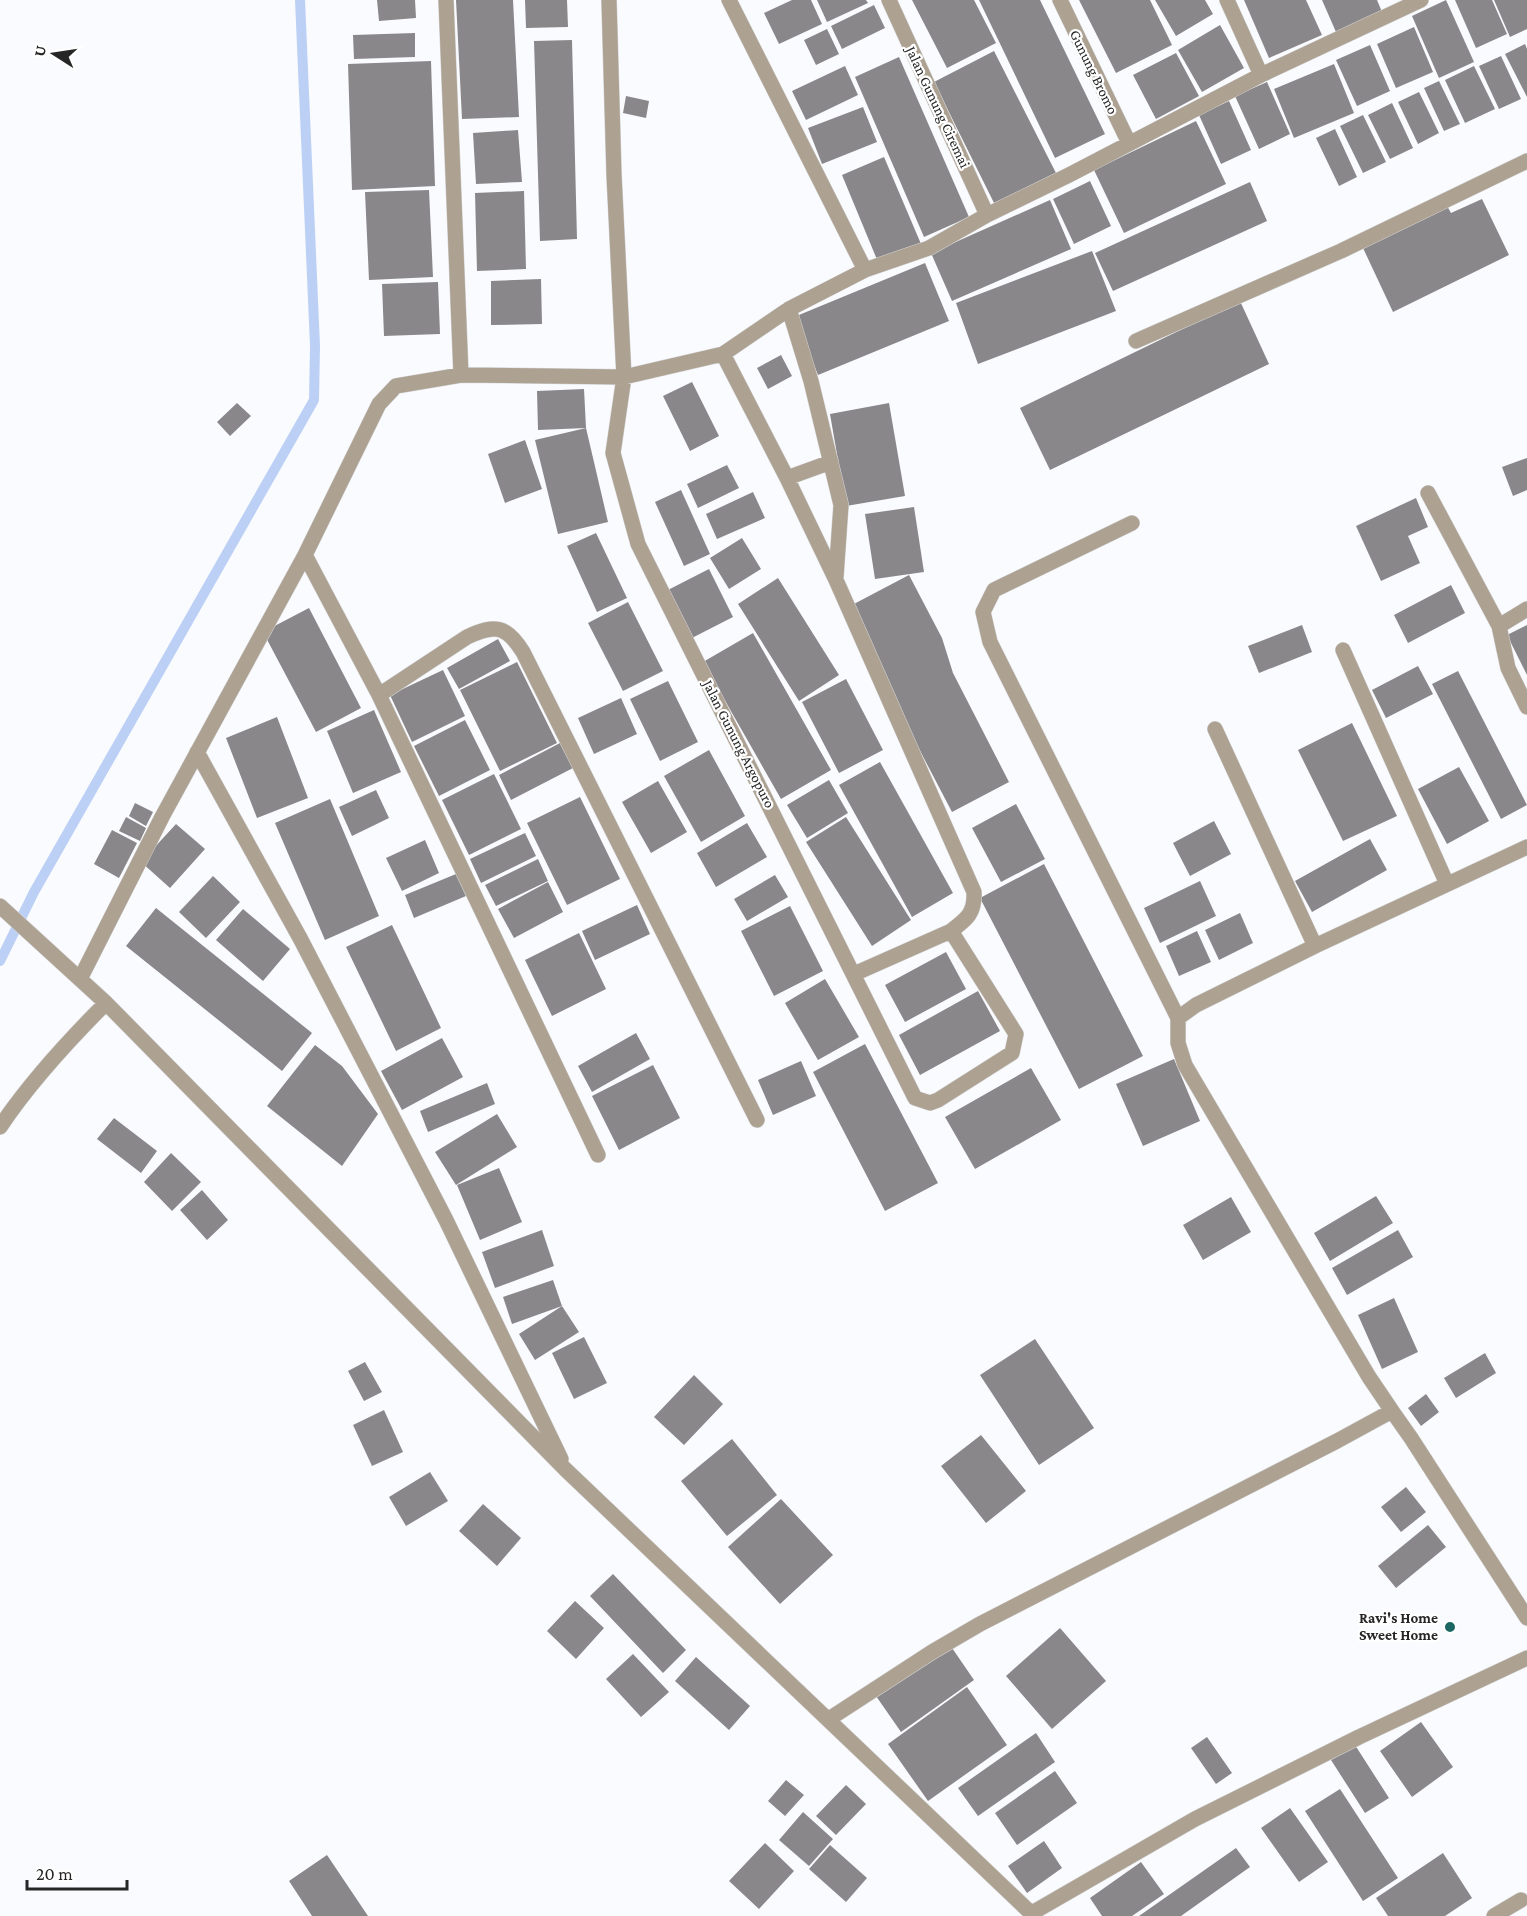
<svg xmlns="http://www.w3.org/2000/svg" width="1527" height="1916" font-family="'Crimson Pro',serif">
	<rect width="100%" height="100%" fill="#fafbfe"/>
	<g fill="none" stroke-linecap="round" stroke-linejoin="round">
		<path stroke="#bcd0f6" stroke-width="10" d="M0,961l34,-69 280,-492 1,-54 -15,-346"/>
	</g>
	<path fill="#898789" d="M377,0h38l1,18 -37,3z
		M456,0h57l6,117 -57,2z
		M525,0h42l1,27 -42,1z
		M792,0h19l11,24 -43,20 -15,-31z
		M817,0h49l2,3 -41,19z
		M912,0h62l22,43 -49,25z
		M979,0h61l65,134 -50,24z
		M1079,0h71l22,45 -56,28z
		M1155,0h50l8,14 -37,22z
		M1244,0h62l16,35 -53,23z
		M1322,0h55l5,12 -46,20z
		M1446,0l28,62 -35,16 -27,-62z
		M1455,0h37l15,34 -31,14z
		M1494,0h33v29l-17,8z
		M874,5l11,23 -43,21 -11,-23z
		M1220,25l24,43 -42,24 -24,-42z
		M1414,27l19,45 -37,16 -19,-44z
		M827,29l12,25 -23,11 -12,-25z
		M415,33v24l-61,2 -1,-24z
		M572,40l5,199 -37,2 -6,-200z
		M1525,44l2,5v48l-22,-43z
		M1370,45l20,46 -33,15 -21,-46z
		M994,51l63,124 -61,32 -62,-125z
		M1176,53l23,43 -43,23 -23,-44z
		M1501,56l20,43 -22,10 -20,-43z
		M899,57l70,160 -45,20 -69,-160z
		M431,61l4,125 -83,4 -4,-126z
		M1334,64l20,49 -60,25 -20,-49z
		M845,66l13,29 -52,25 -14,-29z
		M1474,66l21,43 -30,14 -20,-43z
		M1439,81l21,43 -16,7 -20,-43z
		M1267,82l23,52 -31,15 -24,-53z
		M1419,92l20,41 -21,11 -20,-42z
		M626,96l23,5 -3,17 -23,-5z
		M1229,101l22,49 -30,14 -22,-49z
		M1392,103l21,45 -23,11 -22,-44z
		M863,107l14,35 -55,22 -14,-36z
		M1363,115l23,47 -23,11 -23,-47z
		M1196,121l30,63 -102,49 -30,-63z
		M1335,129l22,48 -18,9 -23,-48z
		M518,130l4,52 -46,2 -3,-51z
		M884,157l37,87 -43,18 -36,-87z
		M1090,181l21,45 -37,18 -21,-45z
		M1250,182l17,39 -154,70 -18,-38z
		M429,190l4,87 -64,3 -4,-88z
		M524,191l2,78 -49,2 -2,-78z
		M1482,199l27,56 -116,57 -30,-64 84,-42 4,7z
		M1050,200l21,49 -119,52 -21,-48z
		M1092,251l24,60 -138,53 -22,-61z
		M925,263l24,58 -131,54 -24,-58z
		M541,279l1,45 -51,1v-44z
		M438,282l2,52 -56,2 -2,-52z
		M1240,301l29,63 -219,106 -30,-62z
		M781,355l11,21 -24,13 -11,-21z
		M692,382l27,54 -29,15 -27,-55z
		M584,389l2,39 -48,2 -1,-39z
		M237,403l14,13 -21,20 -13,-14z
		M889,403l16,93 -59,10 -16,-92z
		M586,428l22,94 -50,12 -23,-94z
		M525,440l17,49 -37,14 -17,-49z
		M1527,458v32l-14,6 -11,-29z
		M727,465l12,23 -41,20 -11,-24z
		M681,490l29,64 -26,12 -29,-64z
		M753,492l12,26 -48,21 -11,-25z
		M1416,498l12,29 -20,9 12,27 -39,18 -25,-55z
		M914,507l10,65 -49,7 -10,-65z
		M596,533l31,65 -30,14 -30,-66z
		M742,538l19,31 -32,20 -19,-31z
		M709,569l24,48 -45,23 -24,-48z
		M909,575l33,63 11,35 56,109 -57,30 -57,-109 -43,-98z
		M778,578l61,97 -40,26 -61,-97z
		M1451,585l14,28 -57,30 -14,-28z
		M628,602l35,69 -40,20 -35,-68z
		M309,608l52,100 -45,24 -53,-100z
		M1302,625l10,27 -53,21 -11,-27z
		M1527,625v50l-20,-40z
		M753,633l78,137 -50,29 -78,-137z
		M498,639l12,22 -51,28 -12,-21z
		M517,662l40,81 -57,28 -40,-81z
		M1418,666l15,28 -47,24 -14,-28z
		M443,670l22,46 -53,26 -22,-47z
		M1458,671l69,134 -26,14 -69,-135z
		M846,679l37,71 -44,23 -37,-71z
		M668,681l30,61 -38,19 -30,-62z
		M621,698l16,36 -43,20 -16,-36z
		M374,710l27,62 -48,21 -26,-62z
		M277,717l31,81 -51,20 -31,-80z
		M465,720l25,50 -51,26 -25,-50z
		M1352,723l45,93 -54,25 -45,-91z
		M560,743l13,25 -62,32 -12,-25z
		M709,750l36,66 -44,26 -37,-66z
		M880,762l73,131 -41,24 -73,-132z
		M1459,767l30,54 -42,23 -29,-55z
		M494,774l27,55 -52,26 -27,-55z
		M829,780l19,33 -41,25 -20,-33z
		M658,781l29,51 -36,21 -29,-51z
		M376,790l13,28 -37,18 -13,-29z
		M580,797l40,82 -53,26 -40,-82z
		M330,799l49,117 -54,24 -50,-117z
		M135,803l18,9 -7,14 -17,-10z
		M1016,804l29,55 -44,23 -29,-54z
		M126,817l20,11 -6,13 -21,-10z
		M846,817l65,103 -39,26 -66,-104z
		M1214,821l17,33 -41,22 -17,-33z
		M747,823l20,34 -51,30 -19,-34z
		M176,824l29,25 -35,39 -29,-26z
		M112,830l25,13 -18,35 -25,-14z
		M525,833l11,23 -55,27 -11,-24z
		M1370,839l17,31 -75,42 -17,-31z
		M425,840l14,33 -37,18 -16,-33z
		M538,859l10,22 -52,25 -11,-21z
		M1044,864l99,192 -64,33 -99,-191z
		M456,874l10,22 -52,22 -9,-23z
		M775,875l13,22 -41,24 -13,-22z
		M213,876l27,26 -34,36 -27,-26z
		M1200,881l16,35 -56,27 -16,-35z
		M548,882l15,30 -49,26 -16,-29z
		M637,905l13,29 -55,26 -13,-29z
		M790,906l33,65 -49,25 -33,-65z
		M156,908l156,125 -30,38 -156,-125z
		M243,909l47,40 -27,32 -47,-41z
		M1240,913l13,30 -34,17 -14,-30z
		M392,925l49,103 -45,23 -50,-104z
		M1197,931l14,31 -32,14 -13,-30z
		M579,933l27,56 -54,27 -27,-56z
		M946,952l20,37 -61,33 -20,-37z
		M825,979l34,58 -41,23 -33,-57z
		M978,991l22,40 -80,44 -21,-40z
		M636,1033l14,26 -58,33 -14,-26z
		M442,1038l21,39 -61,33 -21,-39z
		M865,1044l73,139 -53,28 -72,-139z
		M315,1045l27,21 36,48 -36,52 -75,-60z
		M1174,1059l26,62 -57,25 -27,-62z
		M801,1061l15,35 -43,19 -15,-35z
		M653,1065l27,53 -61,32 -27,-54z
		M1031,1068l30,52 -86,49 -30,-52z
		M487,1083l8,21 -67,28 -8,-21z
		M497,1114l20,33 -61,38 -21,-33z
		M114,1118l43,33 -16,22 -44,-34z
		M171,1153l30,29 -29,29 -28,-29z
		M499,1168l23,54 -42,18 -23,-55z
		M202,1190l26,30 -21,20 -27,-30z
		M1376,1196l17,27 -63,38 -16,-28z
		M1231,1197l20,35 -48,28 -20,-35z
		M542,1230l12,36 -59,22 -13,-36z
		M1398,1230l15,27 -66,38 -15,-27z
		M553,1280l9,26 -50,18 -9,-27z
		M1394,1298l24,54 -36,17 -24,-54z
		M562,1306l17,26 -44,28 -16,-26z
		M584,1337l23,46 -33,16 -22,-46z
		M1035,1339l59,89 -55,37 -59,-90z
		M1485,1353l11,20 -40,25 -12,-20z
		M365,1362l17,30 -18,9 -16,-30z
		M694,1375l29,29 -39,41 -30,-28z
		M1426,1394l13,18 -18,14 -13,-18z
		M384,1410l19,42 -31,14 -19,-41z
		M981,1435l45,56 -40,32 -45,-57z
		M732,1439l45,56 -50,41 -46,-55z
		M430,1472l18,29 -42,25 -17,-29z
		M1406,1487l20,25 -25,20 -20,-25z
		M781,1499l52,56 -53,49 -52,-57z
		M483,1504l38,34 -24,28 -38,-35z
		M1428,1525l18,22 -50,41 -18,-22z
		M613,1574l73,76 -23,23 -73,-77z
		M575,1601l29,27 -28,31 -29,-28z
		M1060,1628l46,53 -54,48 -46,-53z
		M950,1645l24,35 -73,52 -25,-36z
		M633,1654l36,38 -28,25 -35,-38z
		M696,1657l54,49 -21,24 -54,-49z
		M967,1687l40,58 -79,56 -40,-57z
		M1421,1722l32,45 -41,30 -32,-46z
		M1036,1733l19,29 -77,54 -20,-28z
		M1207,1737l25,36 -16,11 -25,-36z
		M1355,1745l34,53 -24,15 -34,-53z
		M1055,1771l22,32 -60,42 -22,-32z
		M786,1780l18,15 -19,21 -17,-15z
		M846,1785l20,19 -30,31 -20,-19z
		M1340,1789l58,89 -35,23 -58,-90z
		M1290,1808l38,54 -29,20 -38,-54z
		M803,1812l30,27 -24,27 -30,-26z
		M1044,1841l18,27 -35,25 -19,-27z
		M765,1843l29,28 -35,38 -30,-28z
		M830,1845l37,33 -21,24 -37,-33z
		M1236,1848l14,19 -69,49h-42z
		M1443,1853l29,45 -27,18h-57l-12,-18z
		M327,1855l41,61h-56l-23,-35z
		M1141,1862l23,32 -32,22h-30l-12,-18z"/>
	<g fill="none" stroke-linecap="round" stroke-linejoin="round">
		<defs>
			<path id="street" d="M446,0l15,375
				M609,0l5,175 10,202 -11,76 25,91 277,554 15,5 8,-3 74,-47 4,-19 -65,-103c16,-12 24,-18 23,-39l-138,-312 -49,-102 -64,-124
				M729,0l136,270
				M889,0l98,215
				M1060,0l69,143
				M1227,0l34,75
				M789,309l22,72 30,124 -5,72
				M1136,341l205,-90 186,-90
				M787,478l44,-16
				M1428,493l71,133
				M1132,523l-138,67 -11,22 7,30 188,376
				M305,555l74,140 219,460
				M1527,609l-28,17 9,42 19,39
				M1343,650l104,234
				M379,695l88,-58c28,-13 39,-12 56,15l234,468
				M1215,729l100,217
				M197,752l103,186 146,282 115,239
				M0,906l106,97 459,466 469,447
				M854,974l97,-43
				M80,979l82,-162 143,-262 74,-151 17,-18 65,-11 163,2 99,-23 66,-45 76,-39 64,-22 58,-33 82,-40 192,-100 160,-75
				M0,1127c30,-45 68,-86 106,-124
				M1392,1411l19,27 116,180
				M829,1719l103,-67 48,-28 357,-183 55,-30 -23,-34 -184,-312 -7,-22v-25l18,-13 119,-59 212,-99
				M1032,1913l163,-94 164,-82 168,-79
				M1494,1916l27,-16"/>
		</defs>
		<use href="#street" stroke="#d4d5d7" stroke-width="16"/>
		<use href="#street" stroke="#ada192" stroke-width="15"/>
	</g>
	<circle fill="#1b6763" stroke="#fff" stroke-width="2" cx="1450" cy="1627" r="6"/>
	<g text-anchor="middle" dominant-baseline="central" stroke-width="4.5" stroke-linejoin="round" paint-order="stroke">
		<g font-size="15" fill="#262627" stroke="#fff">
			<text transform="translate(1094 72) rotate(64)">Gunung Bromo</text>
			<text transform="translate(938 107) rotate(65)">Jalan Gunung Ciremai</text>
			<text transform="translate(739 744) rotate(63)">Jalan Gunung Argopuro</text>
		</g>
		<g font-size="15" font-weight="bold" fill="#262627" stroke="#fff" text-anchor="end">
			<text x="1438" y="1618">Ravi's Home<tspan x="1438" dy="17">Sweet Home</tspan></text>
		</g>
	</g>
	<g transform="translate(54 54) rotate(282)" stroke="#ffffff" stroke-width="4.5" paint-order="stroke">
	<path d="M0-4.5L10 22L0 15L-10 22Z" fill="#262627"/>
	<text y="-9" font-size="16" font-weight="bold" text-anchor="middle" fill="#262627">U</text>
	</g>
	<path d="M27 1880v9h100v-9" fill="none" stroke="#262627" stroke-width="3"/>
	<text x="36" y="1880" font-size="18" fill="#262627" stroke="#ffffff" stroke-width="4.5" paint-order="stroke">20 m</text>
</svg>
